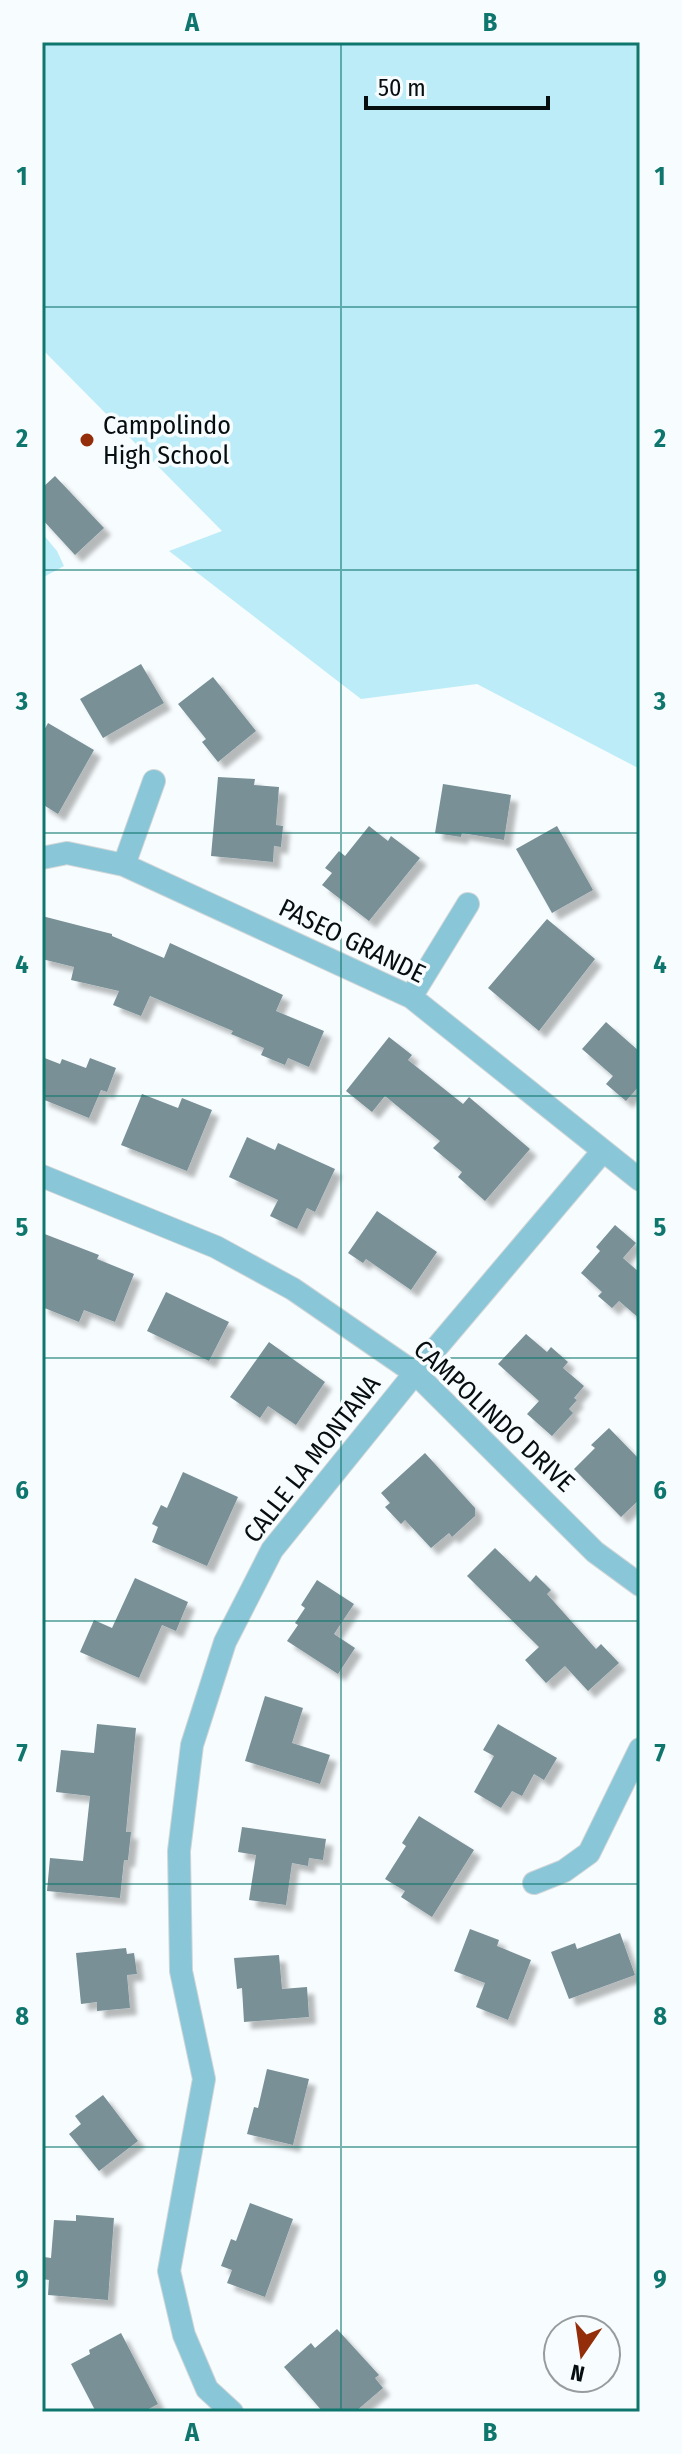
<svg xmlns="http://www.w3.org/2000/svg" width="682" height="2454" font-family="'Fira Sans Condensed',sans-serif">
	<defs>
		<filter id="shadow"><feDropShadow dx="7" dy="7" stdDeviation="2" flood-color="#0004"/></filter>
	</defs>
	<rect width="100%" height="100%" fill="#f7fcfe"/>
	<path fill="#bdecf9" d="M42,42h598v727l-163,-85 -116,15 -192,-148 53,-20 -180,-182z
		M42,533l15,18 7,15 -22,12z"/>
	<path fill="#799097" filter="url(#shadow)" d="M55,476l49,52 -29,27 -33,-36v-31z
		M141,664l23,39 -61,35 -23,-39z
		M213,677l43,54 -38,31 -16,-20 4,-3 -28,-35z
		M48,723l46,27 -36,64 -16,-10v-70z
		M218,777l37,2 -1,6 25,2 -3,38 7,1 -2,21 -7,-1 -1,16 -62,-6z
		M443,784l68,11 -7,45 -42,-7 -1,4 -26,-4z
		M369,826l19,15 3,-5 29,22 -51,63 -47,-36 10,-12 -7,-5 14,-17 6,5z
		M557,826l36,64 -41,23 -36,-64z
		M42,916l70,18v2l52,22 6,-15 113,52 -7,16 48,20 -15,36 -21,-9 -3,7 -24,-10 3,-7 -33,-14 2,-3 -83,-35 -9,20 -28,-11 6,-14 -48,-11 3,-13 -32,-8z
		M547,919l48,40 -56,72 -51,-43z
		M606,1022l34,30v33l-14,16 -20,-17 7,-8 -31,-27z
		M389,1037l23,18 -4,5 55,44 6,-7 61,52 -45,52 -27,-24 4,-5 -29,-24 7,-7 -55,-45 -13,16 -26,-21z
		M42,1057l18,7 2,-5 24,9 4,-10 26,10 -9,24 -6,-2 -12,28 -47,-19z
		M142,1094l36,14 4,-10 30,12 -25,61 -66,-26z
		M247,1137l28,13 3,-7 57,26 -20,43 -8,-4 -10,21 -27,-13 8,-16 -49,-23z
		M377,1211l60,41 -26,38 -45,-31 -3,4 -15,-10z
		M615,1225l21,18 -13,15 17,15v46l-21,-18 -7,7 -14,-12 4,-4 -21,-19 19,-22 -4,-4z
		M42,1233l57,22 -2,4 37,15 -19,48 -31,-12 -5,12 -37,-15z
		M166,1292l63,30 -20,39 -62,-30z
		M526,1334l21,18 4,-5 17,15 -5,6 21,18 -10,12 3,2 -8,9 4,4 -21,23 -25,-22 12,-13 -41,-37z
		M269,1342l56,40 -29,43 -28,-19 -8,12 -30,-21z
		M609,1428l31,32v39l-19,18 -47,-48 21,-21 -4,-3z
		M425,1453l50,55v8l-23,21 -3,-4 -18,15 -26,-28 -4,4 -16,-17 5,-4 -9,-10z
		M183,1472l55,25 -31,69 -55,-24 6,-15 -6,-3 9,-19 6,3z
		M495,1548l35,34 6,-7 15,15 -4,4 49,55 5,-5 18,19 -31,28 -23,-25 -19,17 -21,-23 14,-13 -72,-71z
		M135,1578l53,24 -12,29 -14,-6 -23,53 -59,-26 14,-32 18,8z
		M317,1580l37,24 -20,30 21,14 -17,26 -51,-33 11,-16 -3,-2 10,-15 -4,-3z
		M265,1696l38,12 -11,35 38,12 -10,29 -75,-23z
		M97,1724l39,4 -10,104h5l-3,28h-4l-4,38 -73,-7 3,-33 33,3 7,-65 -34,-4 5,-42 33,3z
		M498,1724l59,34 -13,22 -10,-6 -12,22 -10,-5 -11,17 -27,-16 20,-36 -11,-6z
		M419,1816l55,34 -42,67 -31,-20 4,-6 -20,-12 21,-33 -4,-3z
		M242,1827l84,12 -3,21 -14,-2 -1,8 -16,-3 -6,42 -37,-5 7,-45 -18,-3z
		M470,1929l29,11 -2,6 34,14 -23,60 -32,-13 9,-24 -31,-12z
		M620,1933l15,42 -66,24 -18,-47 24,-9 2,6z
		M126,1948l1,6 7,-1 3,21 -10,1 3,33 -33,3v-9l-16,2 -5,-51z
		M279,1955l3,34 25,-2 2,30 -65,5 -2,-34 -5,1 -3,-31z
		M267,2069l42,10 -16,66 -46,-11 7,-27 4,1z
		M103,2095l35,46 -39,30 -30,-37 12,-10 -6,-8z
		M250,2203l43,16 -28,78 -38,-14 5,-13 -11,-4 10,-27 5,2z
		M76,2215l38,3 -6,82 -60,-5 1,-15 -7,-1 2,-22 7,1 3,-38 22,1z
		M337,2329l42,46 -4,3 8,10 -28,24h-32l-39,-45 27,-24 4,5z
		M121,2333l37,71 -15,8h-47l-25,-48 19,-10 -1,-4z"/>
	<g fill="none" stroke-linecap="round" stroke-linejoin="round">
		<defs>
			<path id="minor" d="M42,858l25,-5 57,12 287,132 229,183
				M124,865l30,-84
				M411,997l57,-93
				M42,1176l174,71 77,42 122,84 180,179 45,33
				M534,1883l30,-12 25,-18 51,-104
				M232,2412l-25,-23 -23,-54 -15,-64 35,-192 -23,-108 -2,-120 13,-106 33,-103 47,-92 143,-177 188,-222"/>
		</defs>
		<use href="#minor" stroke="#d0d6d8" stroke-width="24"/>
		<use href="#minor" stroke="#89c6d7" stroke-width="22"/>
	</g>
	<path fill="none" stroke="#0f766e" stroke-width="2" stroke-opacity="0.55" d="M341,42v2370M42,307h598M42,570h598M42,833h598M42,1096h598M42,1358h598M42,1621h598M42,1884h598M42,2147h598"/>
	<circle fill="#942d09" stroke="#f7fcfe" stroke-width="3" cx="87" cy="440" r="8"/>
	<g text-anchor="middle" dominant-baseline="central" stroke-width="7" stroke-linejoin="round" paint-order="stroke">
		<g font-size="26" fill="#060e10" stroke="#f7fcfe" text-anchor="start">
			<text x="103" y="425">Campolindo<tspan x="103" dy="30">High School</tspan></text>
		</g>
		<g font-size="26" fill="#060e10" stroke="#f7fcfe">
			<text transform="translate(352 941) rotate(26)">PASEO GRANDE</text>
			<text transform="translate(494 1416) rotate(43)">CAMPOLINDO DRIVE</text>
			<text transform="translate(312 1459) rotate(-52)">CALLE LA MONTANA</text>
		</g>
	</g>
	<rect width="682" height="2454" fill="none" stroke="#f7fcfe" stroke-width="88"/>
	<g transform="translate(582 2354) rotate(193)"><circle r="38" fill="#f7fcfe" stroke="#979d9f" stroke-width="2"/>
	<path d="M0-6L14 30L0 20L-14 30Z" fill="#942d09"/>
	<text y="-12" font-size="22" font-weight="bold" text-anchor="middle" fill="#060e10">N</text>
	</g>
	<path d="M366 96v12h182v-12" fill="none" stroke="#060e10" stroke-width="4"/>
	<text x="378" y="96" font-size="24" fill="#060e10" stroke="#f7fcfe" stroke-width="6" paint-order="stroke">50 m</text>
	<rect x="44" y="44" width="594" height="2366" fill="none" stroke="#0f766e" stroke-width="3"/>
	<g font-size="26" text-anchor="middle" font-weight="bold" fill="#0f766e">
		<text x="192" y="31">A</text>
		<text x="490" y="31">B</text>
		<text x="22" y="185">1</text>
		<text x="660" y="185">1</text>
		<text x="22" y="447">2</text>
		<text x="660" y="447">2</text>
		<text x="22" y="710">3</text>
		<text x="660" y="710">3</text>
		<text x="22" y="973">4</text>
		<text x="660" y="973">4</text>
		<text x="22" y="1236">5</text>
		<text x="660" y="1236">5</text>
		<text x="22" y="1499">6</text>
		<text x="660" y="1499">6</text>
		<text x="22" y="1762">7</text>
		<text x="660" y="1762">7</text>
		<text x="22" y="2025">8</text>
		<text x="660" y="2025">8</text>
		<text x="22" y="2288">9</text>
		<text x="660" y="2288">9</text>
		<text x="192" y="2441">A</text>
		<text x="490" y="2441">B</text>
	</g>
</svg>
